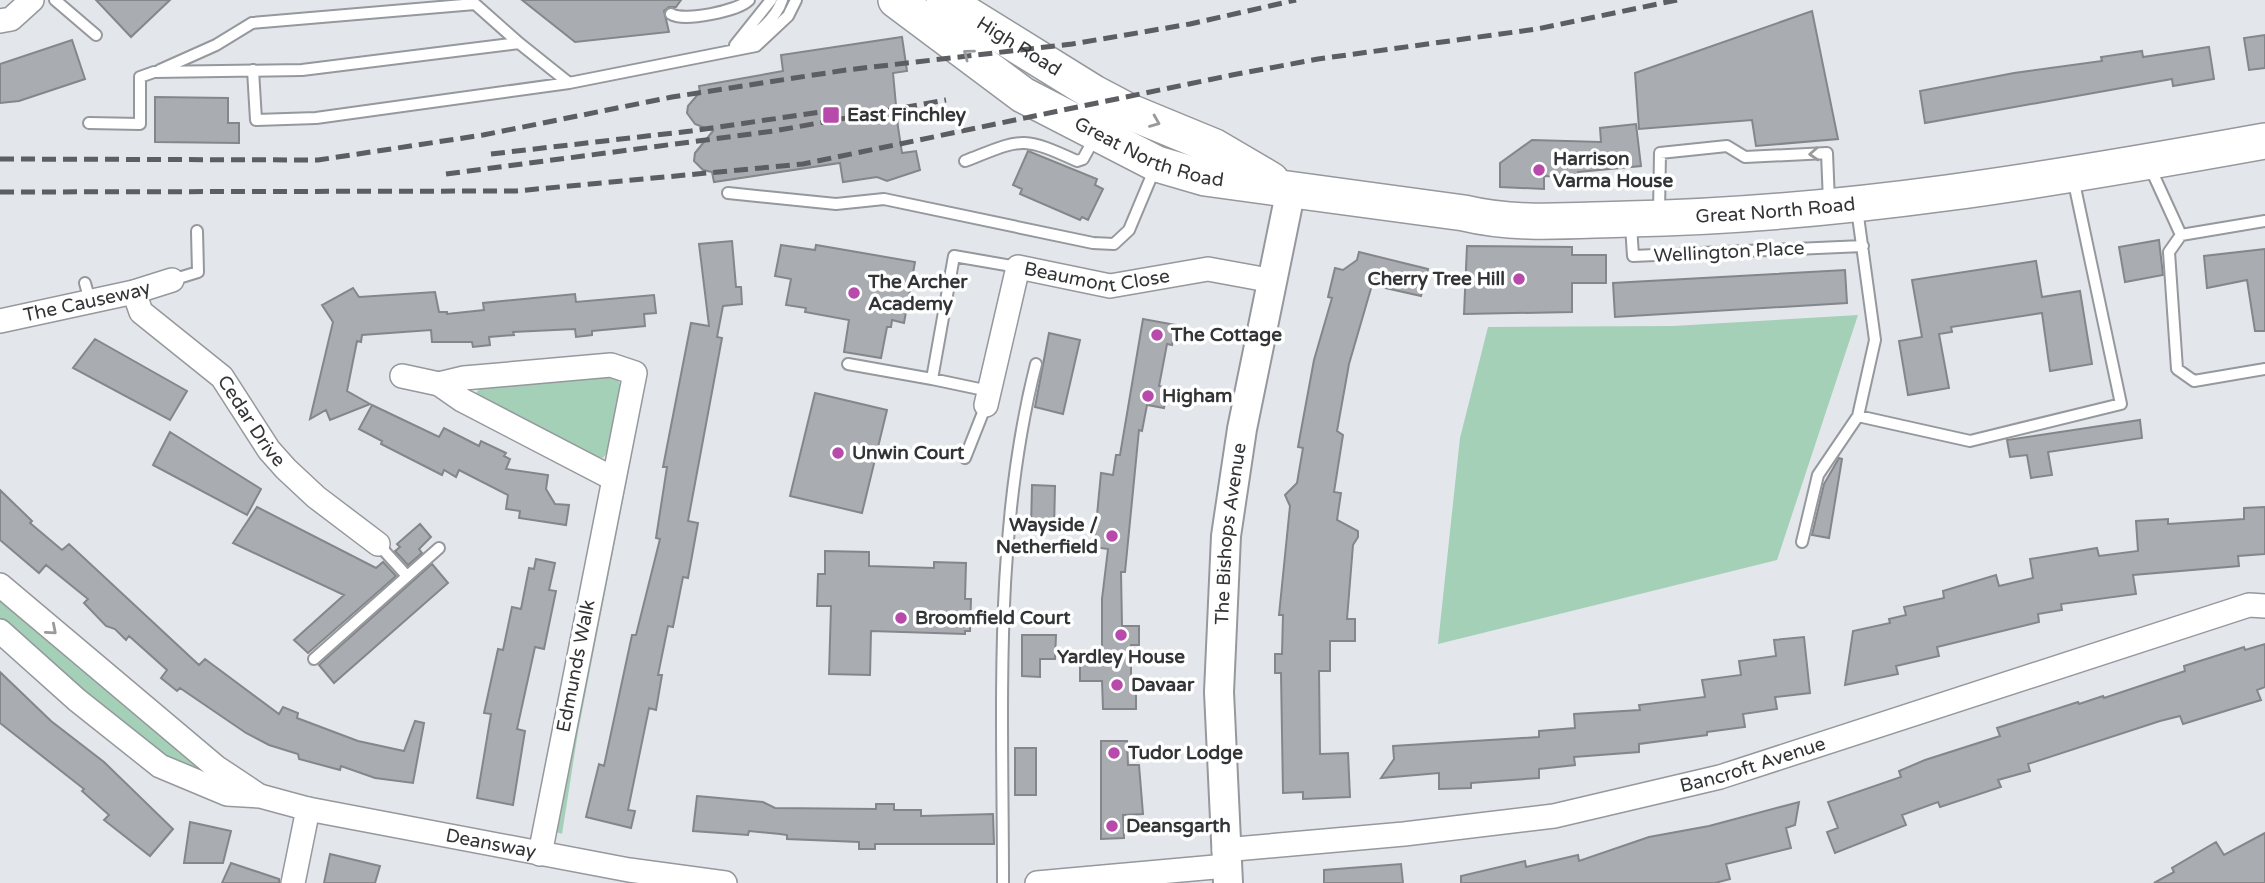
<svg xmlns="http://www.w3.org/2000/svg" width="2265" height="883" font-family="'Varela Round',sans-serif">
	<rect width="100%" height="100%" fill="#e3e6eb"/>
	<path fill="#a4d0b7" d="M1858,315l-81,245 -339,84 22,-206 28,-111 185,-1z
		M608,372l8,4 5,10 -13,65 -5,7 -15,-3 -114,-60 10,-11z
		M644,392l-66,340 -16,102 -6,-2 84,-438z
		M0,595l190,161 5,12 -6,3 -19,-10 -170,-140z"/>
	<path fill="#a9acb0" stroke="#84868a" stroke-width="2" d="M96,0h74l-39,37z
		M522,0h159l-5,7h-7l-5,4 5,21 -94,10z
		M1812,11l26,128 -82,7 -4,-26 -113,9 -4,-56z
		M2265,35v33l-16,2 -5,-32z
		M902,37l5,34 -14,2 5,54 4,26 14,-2 4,19 -33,11 -10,-4 -34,5 -3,-19 -126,19 -2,-10 -9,-2 -9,-9 1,-8 18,-22 -18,-7 -8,-11 1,-7 12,-14 -1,-6 84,-15 -2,-16z
		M72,40l13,39 -66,22 -19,2v-39z
		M2209,47l5,32 -41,7 -1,-7 -247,44 -5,-32 94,-18 88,-12 -1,-4 41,-6 1,6z
		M155,97l73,1v25h11v20l-84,-1z
		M1636,124l5,42 -63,6 -1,5 -33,-1v13l-44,-2v-24l32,-23 69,2 -1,-14z
		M1028,151l69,28 -2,6 8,4 -15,31 -6,-3 -2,3 -60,-26 2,-5 -9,-4z
		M2159,240l4,35 -38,7 -6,-35z
		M732,241l4,46h5l1,17 -19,2 -6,31 5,1 -34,183 10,2 -10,55 -5,-1 -10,50 -5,-1 -10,49h4l-6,35 -7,-2 -21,102 7,1 -4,17 -45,-11 13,-53 5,2 28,-131h4l24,-96 -4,-1 11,-71h-4l28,-144 18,3 -10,-82z
		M781,245l34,5 1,-5 99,17 -11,61 -12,-3 -1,7h-4l-6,31 -37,-6 5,-32 -44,-8 1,-4 -20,-3 5,-26 -16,-3z
		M1467,246l105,1v8h34v28h-34v29l-108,2z
		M2265,249v82h-10l-8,-51 -40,8 -3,-32z
		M1359,252l69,17 -7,27 -49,-11 -23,79 -12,67 6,4 -9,57 7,1 -4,27 21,11v6l-5,8 -6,74h8v22h-25v30h-11l1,83 28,-1 2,44 -47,2v-7l-20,1 -2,-120h-6v-19h7l1,-39h-4l11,-109 -5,-11 12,-12 6,-35 -5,-1 4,-22 12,-65 18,-62 -4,-1 7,-29 8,2 14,-10z
		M2036,261l6,36 38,-6 12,73 -42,7 -8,-58 -91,14 1,5 -13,2 10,54 -41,7 -9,-54 23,-4 -10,-57z
		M1845,270l2,33 -232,14 -2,-34z
		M353,288l6,9 76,-5 4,20h8v2l37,-4 -1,-7 92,-9 1,8 78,-7 2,18 -12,1 1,12 -53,5v4l-16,2 -1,-8 -62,3 1,3 -25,2 1,8 -17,2 -1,-5h-40l-1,-12 -69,5 -1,7 -4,-1 -10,50 23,13 -40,16 -4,-10 -16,9 23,-97 -11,-17z
		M1143,319l33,6 -4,20 -5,-1 -8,42 9,2 -4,20 -17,-3 -5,26 -3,-1 -14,142h-4l1,54h17v19h-8v44h5v20h-33l-1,-28h-22v-18h22v-64l6,-50 -14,-2 7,-74 12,2 3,-20h4z
		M1049,333l31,7 -17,74 -28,-7z
		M95,339l92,52 -17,29 -97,-52z
		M815,393l72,17 -25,103 -72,-17z
		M372,405l67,32 5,-9 35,18 2,-5 25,12 -2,3 6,3 -4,10 42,6 -2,14 9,15 14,1 -3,20 -47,-7 1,-7 -14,-2 2,-14 -49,-25 -3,7 -12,-7 -2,5 -61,-31 1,-3 -23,-12z
		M2140,420l2,18 -94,14 4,23 -21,3 -4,-23 -17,2 -3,-17z
		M170,432l91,57 -14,26 -94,-50z
		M1839,458l3,1 -13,79 -17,-3 12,-51z
		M1032,485l23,1 -1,44 -23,-1z
		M0,490l32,31 -2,2 32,27 7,-6 130,121 6,-6 74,55 4,-7 15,6 -1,5 61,23 46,10 11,-30 9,2 -11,60 -38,-5 -34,-12 -1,4 -41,-11 -1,-5 -29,-9 -23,-12 -66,-45 -3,3 -16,-13 6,-8 -38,-34 -3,4 -11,-11 -9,-3 -22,-23 4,-4 -42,-34 -7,8 -39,-33z
		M257,507l119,61 7,-6 13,14 -88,77 -14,-13 50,-45 -111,-52z
		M2265,507v47l-27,2 1,10 -106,9 3,19 -75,10 1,6 -24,4 1,8 -102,25 2,9 -43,10 2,8 -53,11 8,-54 37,-8 -1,-4 17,-4 -2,-8 40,-9 -1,-7 53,-16 3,11 34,-8 -3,-19 67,-11 2,8 39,-5 -2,-30 32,-2v5l76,-5v-11z
		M420,524l11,13 -12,12 3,4 -14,12 -13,-14 5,-4 -3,-3z
		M825,551l44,1v14l65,2v-6l32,1 -1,36h6l-1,32h-5v3l-94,-3 -1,44 -41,-1 2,-68h-14l1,-32h7z
		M536,559l19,4 -6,27 7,1 -12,58 -9,-2 -18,82 8,2 -12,74 -36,-7 14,-84 -7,-1 14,-64 5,1 9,-43 9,2 8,-41 5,1z
		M432,564l16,19 -114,100 -15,-18z
		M1022,635h34l-1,24h-15v18l-18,-1z
		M1804,637l6,56 -35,4 2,12 -34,5 2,13 -38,5v3l-68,9v8l-65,5 1,8 -36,4v9l-68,5v5l-32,1v-16l-58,5 13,-19 -1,-13 146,-9v-6l36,-3 -1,-14 66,-4 -1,-5 66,-8 -3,-17 39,-5 -2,-14 37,-5 -2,-16z
		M2265,644v43l-8,3 4,10 -78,24 -3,-8 -20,5 -132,43 2,7 -32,9 3,7 -61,20 -2,-5 -36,13 4,10 -71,28 -8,-21 11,-4 -10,-26 73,-25 -2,-6 26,-11 75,-24 -3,-8 81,-26 1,2 24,-8 1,2 81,-27 -1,-5 60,-19 1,3z
		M0,672l51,49 53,41 69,67 -23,27 -46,-36 5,-5 -27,-24 2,-2 -84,-66z
		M1101,741h26l1,24h11l4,49 -20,1 1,23 -23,1z
		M1015,748h21v47h-21z
		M697,796l66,6 12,6 101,1v-5h18v6h27v6l72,-2 1,30h-119v5h-16v-7l-72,-3v-4l-7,-1 -31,-3 -1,4 -55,-4z
		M1799,802l-4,23 -9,3 5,20 -65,16 4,15 -15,4h-254v-7l64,-15 1,6 52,-12 1,6 70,-24 60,-11z
		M190,822l41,9 -8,32h-39z
		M2265,833v50h-111l20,-11 -2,-4 44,-26 8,13z
		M330,854l50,12 -5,17h-51z
		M231,863l48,16v4h-57z
		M1401,864l2,19h-79v-13z"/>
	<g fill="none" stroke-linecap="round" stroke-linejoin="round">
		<defs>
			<path id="service" d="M55,0l41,35
				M671,14c13,8 67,-3 78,-14
				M735,45l36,-45
				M737,47c16,-11 39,-27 45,-47
				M160,70l56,-25 36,-22 223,-19 44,39
				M253,70l3,50 60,-2 253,-35
				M89,123l51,1v-47l14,-5 148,-2 217,-27 50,40 187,-37 32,-30 8,-16
				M965,161c57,-22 55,-26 112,0l6,-2 12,-22
				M2149,165l32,70 84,-14
				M728,193l108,11 48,-5 209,44 21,1 15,-14 26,-62
				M1659,212l1,-59 67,-7 18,11 82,-4 2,49
				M1631,225l2,31 230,-10
				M2181,235l-12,17 8,117 17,12 71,-12
				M172,280l26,-8 -1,-41
				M85,283l5,18
				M848,364l84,15 22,-123 64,11
				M932,379l57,12
				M1858,416l112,25 151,-37 -48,-226
				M965,458l21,-53
				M1802,542l16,-67 40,-59 17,-76 -18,-131
				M378,544l29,32
				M314,659l125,-111
				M1003,883c0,-173 -10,-350 33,-519"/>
			<g id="minor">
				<path d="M0,21l11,-2 21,-19"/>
				<path id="s1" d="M134,292l7,20 81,65 47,73 17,19 30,28 62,47"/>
				<path id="s2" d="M0,321l134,-29 38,-12"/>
				<path d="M402,376l37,8 23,16 150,78"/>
				<path d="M439,384l25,-6 147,-13 24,8 -95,481"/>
				<path id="s3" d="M986,405l32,-138 92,19 98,-17 65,12"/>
				<path d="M0,585l216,182 42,28"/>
				<path id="s4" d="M0,631l77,69 83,66 67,28 33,2 48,13 321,61 96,13"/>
				<path id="s5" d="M1224,850l180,-16 150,-18 166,-39 529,-172 16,1"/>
				<path d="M293,883l15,-74"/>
				<path d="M1037,883l189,-17"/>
			</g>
			<g id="tertiary">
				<path id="s6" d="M1228,883l-9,-191 7,-156 16,-107 49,-240"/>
			</g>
			<g id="primary">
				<path id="s7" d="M896,0l127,95 134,69 48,14 259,35c53,13 110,7 164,6 215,-4 426,-40 637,-78"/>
				<path id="s8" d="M944,0l150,93 36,19 85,35 56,33"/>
			</g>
		</defs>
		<use href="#service" stroke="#95989c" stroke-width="14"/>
		<use href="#minor" stroke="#95989c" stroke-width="26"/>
		<use href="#tertiary" stroke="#95989c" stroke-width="32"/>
		<use href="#primary" stroke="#95989c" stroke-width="38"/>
		<use href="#service" stroke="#fff" stroke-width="10"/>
		<use href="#minor" stroke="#fff" stroke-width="23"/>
		<use href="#tertiary" stroke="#fff" stroke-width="28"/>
		<use href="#primary" stroke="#fff" stroke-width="35"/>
		<path stroke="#5d5e61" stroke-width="5" stroke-dasharray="14 7" stroke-linecap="butt" d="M491,154l200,-23 130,-19
			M0,159l318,1 165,-25 189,-38 174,-27 226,-26 118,-20 106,-24
			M446,174l328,-43 172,-31
			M0,192l516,-1 287,-27 429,-89 86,-16 219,-30 140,-29"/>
	</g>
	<defs><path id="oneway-chevron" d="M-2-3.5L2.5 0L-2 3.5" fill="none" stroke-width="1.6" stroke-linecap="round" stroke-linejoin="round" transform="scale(1.75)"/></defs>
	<g stroke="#999a9a">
		<use href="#oneway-chevron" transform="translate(968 54) rotate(-143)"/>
		<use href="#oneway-chevron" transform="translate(1155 122) rotate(22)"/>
		<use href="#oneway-chevron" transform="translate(1814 154) rotate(177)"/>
		<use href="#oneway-chevron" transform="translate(52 630) rotate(41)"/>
	</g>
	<g fill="#b74aaa" stroke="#fff" stroke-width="2.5">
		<rect x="822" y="106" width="18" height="18" rx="3.5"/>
		<circle cx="1539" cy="170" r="7"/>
		<circle cx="1519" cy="279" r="7"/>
		<circle cx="854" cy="293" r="7"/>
		<circle cx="1157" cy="335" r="7"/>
		<circle cx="1148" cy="396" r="7"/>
		<circle cx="838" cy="453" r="7"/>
		<circle cx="1112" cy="536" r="7"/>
		<circle cx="901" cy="618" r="7"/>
		<circle cx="1121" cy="635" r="7"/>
		<circle cx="1117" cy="685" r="7"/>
		<circle cx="1114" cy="753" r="7"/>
		<circle cx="1112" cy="826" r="7"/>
	</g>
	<g text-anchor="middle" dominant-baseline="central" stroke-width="7" stroke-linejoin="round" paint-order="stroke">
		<g font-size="19" fill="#333436" stroke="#fff">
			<text stroke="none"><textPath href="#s8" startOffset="88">High Road</textPath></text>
			<text stroke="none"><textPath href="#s7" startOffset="298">Great North Road</textPath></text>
			<text stroke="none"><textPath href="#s7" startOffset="933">Great North Road</textPath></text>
			<text transform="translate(1729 252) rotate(-3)">Wellington Place</text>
			<text stroke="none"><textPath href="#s3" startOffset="222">Beaumont Close</textPath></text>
			<text stroke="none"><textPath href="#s2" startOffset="89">The Causeway</textPath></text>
			<text stroke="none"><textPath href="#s1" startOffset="178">Cedar Drive</textPath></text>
			<text stroke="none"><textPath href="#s6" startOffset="350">The Bishops Avenue</textPath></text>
			<text transform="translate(576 666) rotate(-79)">Edmunds Walk</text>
			<text stroke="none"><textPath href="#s5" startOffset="537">Bancroft Avenue</textPath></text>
			<text stroke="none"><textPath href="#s4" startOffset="551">Deansway</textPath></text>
		</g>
		<g font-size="19" font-weight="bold" fill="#333436" stroke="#fff" text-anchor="start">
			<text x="847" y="115">East Finchley</text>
			<text x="1553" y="159">Harrison<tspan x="1553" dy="22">Varma House</tspan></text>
			<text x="1505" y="279" text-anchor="end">Cherry Tree Hill</text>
			<text x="868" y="282">The Archer<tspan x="868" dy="22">Academy</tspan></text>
			<text x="1171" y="335">The Cottage</text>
			<text x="1162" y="396">Higham</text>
			<text x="852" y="453">Unwin Court</text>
			<text x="1098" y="525" text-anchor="end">Wayside /<tspan x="1098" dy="22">Netherfield</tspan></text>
			<text x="915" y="618">Broomfield Court</text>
			<text x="1121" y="657" text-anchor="middle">Yardley House</text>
			<text x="1131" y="685">Davaar</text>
			<text x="1128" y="753">Tudor Lodge</text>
			<text x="1126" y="826">Deansgarth</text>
		</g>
	</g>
</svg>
